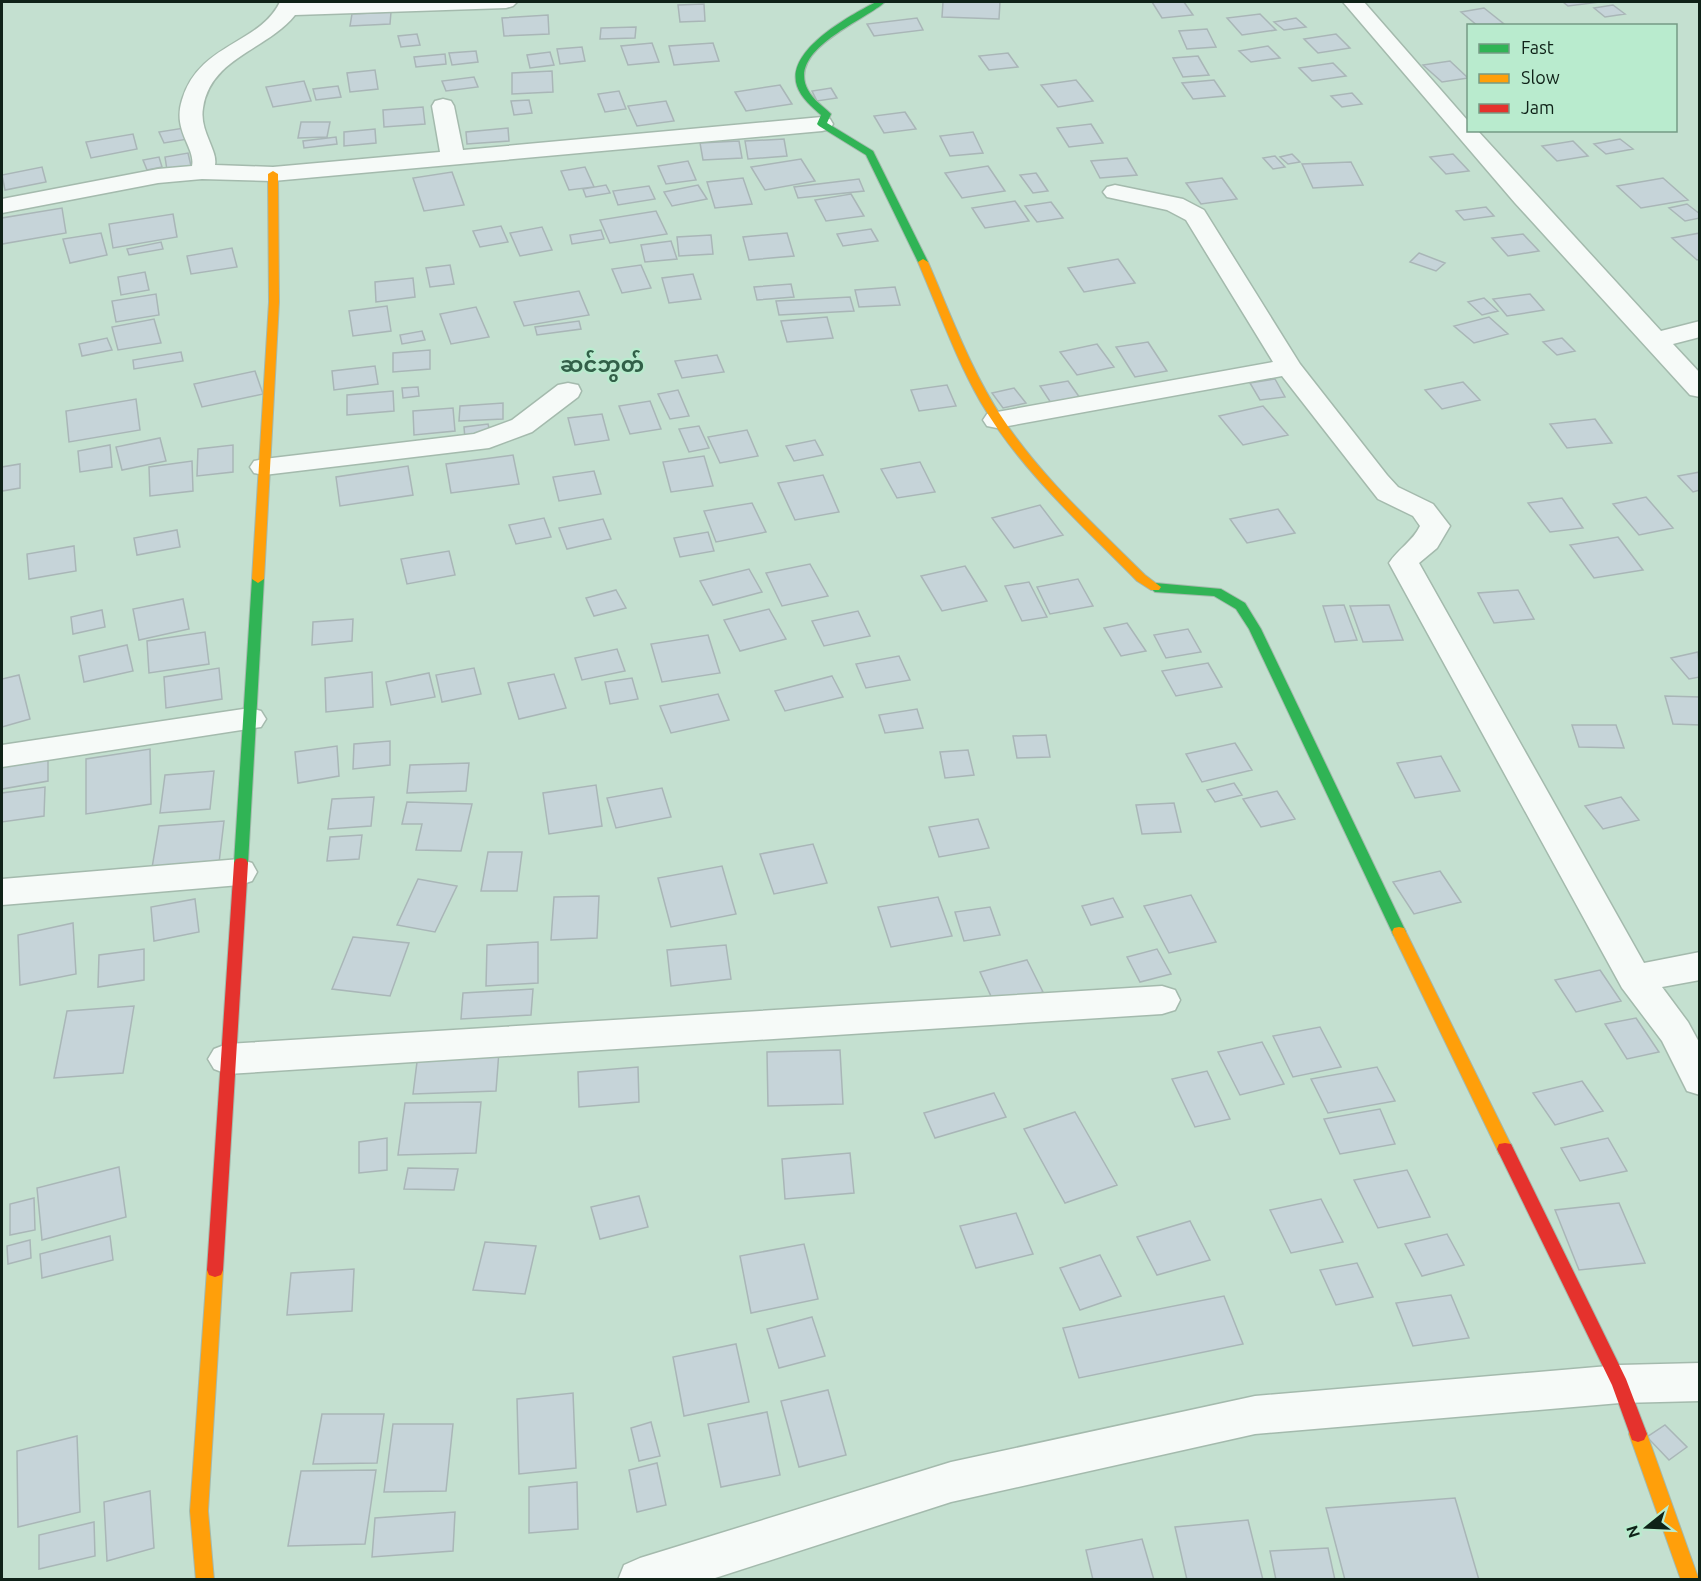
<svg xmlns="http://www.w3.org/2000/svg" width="1701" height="1581" font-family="Ubuntu,'Noto Sans Myanmar',sans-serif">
	<rect width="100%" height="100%" fill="#c4e0d0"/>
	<path fill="#c6d4d9" stroke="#a9b6b7" stroke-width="1.5" d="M943,2h57l-1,17 -57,-2z
		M1152,2h32l9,13 -31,3z
		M1563,2h37l-32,4z
		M704,4l1,17 -25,1 -2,-17z
		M1613,5l12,9 -20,3 -11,-9z
		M1484,8l20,16 -26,2 -17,-14z
		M391,12l-1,12 -40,2 2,-12z
		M1260,14l16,16 -34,5 -15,-17z
		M548,15l1,19 -45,2 -2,-18z
		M917,18l6,12 -49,6 -7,-12z
		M1296,18l10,9 -22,3 -10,-8z
		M636,27l-1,11 -35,1 1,-11z
		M1207,29l9,18 -29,2 -8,-18z
		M417,34l3,11 -19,2 -3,-11z
		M1336,34l14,14 -32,5 -14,-14z
		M652,43l7,19 -31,3 -7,-19z
		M713,43l6,18 -45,4 -5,-19z
		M1268,46l12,12 -29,4 -12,-11z
		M582,47l3,14 -25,3 -3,-15z
		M476,51l2,11 -26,3 -3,-12z
		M550,52l4,13 -24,3 -3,-13z
		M1008,53l10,14 -29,3 -10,-14z
		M445,54l1,10 -30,3 -2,-10z
		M1198,56l11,19 -26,2 -10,-19z
		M1450,61l18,17 -26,4 -19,-17z
		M1333,63l13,13 -34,5 -13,-13z
		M375,70l3,19 -28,3 -3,-19z
		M552,71l1,21 -41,2v-21z
		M474,77l4,10 -32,4 -4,-10z
		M1076,80l17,21 -35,6 -17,-22z
		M1214,80l11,16 -32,3 -11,-16z
		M304,81l7,20 -38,6 -7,-20z
		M780,85l12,19 -46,7 -11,-19z
		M338,86l3,11 -25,3 -3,-11z
		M831,88l6,10 -20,3 -5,-10z
		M619,91l7,18 -21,3 -7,-18z
		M1352,93l10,11 -20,3 -11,-11z
		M529,100l3,13 -18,2 -3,-14z
		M666,101l8,20 -37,5 -9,-20z
		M423,107l2,17 -41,3 -1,-17z
		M905,112l11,17 -32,4 -10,-17z
		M301,122h29l-3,15 -29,1z
		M1091,124l12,19 -34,4 -12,-19z
		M184,128l4,11 -24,4 -5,-11z
		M508,128l1,13 -42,3 -1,-12z
		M375,129l1,14 -32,3v-14z
		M973,132l10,21 -33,3 -10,-20z
		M133,134l4,15 -46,9 -5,-16z
		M336,137l1,7 -33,4 -1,-7z
		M784,139l3,17 -39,3 -3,-18z
		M1620,139l13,10 -27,5 -12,-10z
		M739,141l3,17 -39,2 -3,-17z
		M1573,141l15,15 -31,5 -15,-15z
		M188,153l3,13 -24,4 -2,-13z
		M1292,154l8,8 -12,2 -8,-7z
		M1453,154l16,17 -23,3 -16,-17z
		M1275,156l10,11 -12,2 -10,-11z
		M159,157l3,10 -15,3 -4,-10z
		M1127,158l10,17 -37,3 -9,-17z
		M801,159l14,22 -50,9 -14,-23z
		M688,161l8,19 -30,4 -8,-18z
		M1351,162l12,23 -50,3 -11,-24z
		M988,166l17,25 -43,7 -17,-25z
		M42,167l4,15 -41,8 -3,-15z
		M585,167l9,20 -25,3 -8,-19z
		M452,172l12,33 -40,6 -11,-33z
		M1036,173l12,18 -15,2 -13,-18z
		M743,178l9,26 -37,4 -8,-26z
		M1222,178l15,21 -36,5 -15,-21z
		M1663,178l25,22 -47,8 -24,-22z
		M859,179l5,12 -66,7 -4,-11z
		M606,185l4,8 -24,4 -3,-8z
		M698,185l9,14 -35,7 -8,-14z
		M649,186l6,13 -37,6 -5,-14z
		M851,194l13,22 -38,5 -11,-21z
		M1015,201l14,20 -44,7 -13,-20z
		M1051,202l12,16 -26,4 -12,-16z
		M1687,204l13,10v4l-15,3 -16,-13z
		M1486,207l8,9 -30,4 -8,-9z
		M62,208l4,25 -64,11v-26z
		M656,211l11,23 -57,9 -10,-23z
		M173,214l4,23 -64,11 -4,-24z
		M501,226l7,16 -28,5 -7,-16z
		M542,227l10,23 -32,6 -10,-23z
		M871,229l7,12 -35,5 -6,-12z
		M601,230l3,9 -32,5 -2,-9z
		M101,233l6,22 -37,8 -7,-24z
		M787,233l7,23 -45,4 -6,-23z
		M1700,233v26l-3,1 -25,-22z
		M1523,234l16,17 -31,5 -16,-18z
		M711,235l2,19 -34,2 -2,-19z
		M671,241l6,18 -32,3 -4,-17z
		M161,242l2,7 -34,6 -2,-6z
		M232,248l5,19 -46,7 -4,-18z
		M1419,253l26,10 -9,8 -26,-9z
		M1118,259l17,24 -51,9 -16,-24z
		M450,265l4,19 -24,3 -4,-19z
		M641,265l10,23 -29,5 -10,-24z
		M145,272l4,18 -28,5 -3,-18z
		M693,274l8,25 -32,4 -7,-25z
		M413,278l2,19 -39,5 -1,-20z
		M791,284l3,13 -37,3 -3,-13z
		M895,287l5,18 -41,2 -4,-17z
		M579,291l10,24 -65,11 -10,-24z
		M156,294l3,21 -43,7 -4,-21z
		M1530,294l14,16 -37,6 -14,-17z
		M850,297l4,14 -75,4 -3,-14z
		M1484,298l14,13 -16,4 -14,-13z
		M387,306l4,25 -38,5 -4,-25z
		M476,307l13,30 -38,7 -11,-30z
		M827,317l6,21 -46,4 -6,-21z
		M1489,317l19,17 -34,9 -20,-17z
		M154,319l7,24 -43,7 -6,-23z
		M579,321l2,8 -44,6 -2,-8z
		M422,331l3,9 -23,4 -2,-9z
		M107,338l5,12 -30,6 -3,-12z
		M1562,338l13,13 -18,4 -14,-13z
		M1148,342l19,29 -32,6 -19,-30z
		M1097,344l17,23 -37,8 -17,-23z
		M430,350v19l-37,3v-19z
		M181,352l2,9 -49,8 -1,-9z
		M717,355l7,17 -42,6 -7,-17z
		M375,366l3,18 -44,6 -2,-19z
		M255,371l8,23 -61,13 -8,-23z
		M1275,379l10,18 -25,3 -10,-17z
		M1068,381l12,17 -29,5 -11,-17z
		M1463,382l17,18 -38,9 -17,-19z
		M947,385l9,21 -37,5 -8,-21z
		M418,387l1,9 -16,2 -1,-10z
		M1014,388l12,15 -23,5 -11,-15z
		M678,390l11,26 -19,3 -12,-25z
		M393,391l1,20 -47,4v-20z
		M136,399l4,31 -71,12 -3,-31z
		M650,401l11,28 -31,5 -11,-28z
		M503,403v16l-44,2 1,-15z
		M1263,406l25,29 -45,10 -24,-29z
		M453,408l2,23 -41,4 -1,-24z
		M602,414l7,26 -34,5 -7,-27z
		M1595,419l17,24 -45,5 -17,-24z
		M488,424l3,12 -26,3 -1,-12z
		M699,426l10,22 -20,4 -10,-23z
		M747,430l11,26 -38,7 -12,-26z
		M160,438l6,23 -44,9 -6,-23z
		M815,440l8,15 -29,6 -8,-15z
		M110,445l2,22 -32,5 -2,-21z
		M233,445v27l-36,4 1,-27z
		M513,455l6,29 -68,9 -5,-29z
		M704,456l9,30 -42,6 -8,-30z
		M192,461l1,30 -43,5 -1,-29z
		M920,462l15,30 -38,6 -16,-29z
		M20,464v24l-18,3v-24z
		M408,466l5,29 -73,11 -4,-29z
		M594,471l7,23 -42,7 -6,-24z
		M1700,472v18l-7,2 -15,-16z
		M823,475l16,37 -44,8 -17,-37z
		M1646,497l27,31 -34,7 -26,-31z
		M1562,498l21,30 -33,4 -22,-29z
		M752,503l14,29 -50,10 -12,-31z
		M1040,505l23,30 -49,13 -22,-30z
		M1278,509l17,24 -48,10 -17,-24z
		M544,518l7,19 -35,7 -7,-19z
		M603,519l8,20 -44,10 -8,-21z
		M177,530l3,17 -43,8 -3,-17z
		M708,532l6,19 -34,6 -6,-19z
		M1618,537l25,33 -49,8 -24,-33z
		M74,546l2,25 -47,8 -2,-25z
		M449,551l6,24 -48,9 -6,-25z
		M810,564l18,32 -46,10 -16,-33z
		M965,566l22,35 -45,10 -21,-35z
		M749,569l13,23 -49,13 -13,-24z
		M1078,579l15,27 -43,8 -13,-27z
		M1029,582l18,35 -25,4 -17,-35z
		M616,590l10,18 -32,8 -8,-18z
		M1518,590l16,29 -40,4 -16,-30z
		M183,599l6,30 -50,11 -6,-31z
		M1344,605l13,35 -22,2 -12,-36z
		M1389,605l14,35 -40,2 -13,-36z
		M769,609l17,30 -46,12 -16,-31z
		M102,610l3,17 -32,7 -2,-17z
		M858,611l12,25 -46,10 -12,-25z
		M353,619l-1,22 -40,4 1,-23z
		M1127,623l19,28 -25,5 -17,-28z
		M1188,629l13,23 -35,6 -12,-23z
		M205,632l4,32 -60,9 -2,-32z
		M708,635l12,38 -58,9 -11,-38z
		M127,645l6,26 -49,11 -5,-26z
		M617,649l8,22 -43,9 -7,-22z
		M1698,652l2,25 -11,2 -18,-21z
		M899,656l11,24 -44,8 -10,-24z
		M1208,663l14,24 -46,9 -14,-25z
		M219,668l3,31 -56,9 -2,-31z
		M474,668l7,26 -39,8 -6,-27z
		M372,672l1,35 -47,5 -1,-34z
		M429,673l6,24 -44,8 -5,-23z
		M554,674l12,34 -47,11 -11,-36z
		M19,675l11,44 -28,8v-48z
		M832,676l11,21 -58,14 -10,-20z
		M632,678l6,21 -28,5 -5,-22z
		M718,694l11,26 -58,13 -11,-27z
		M1665,696l35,1v28l-27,-1z
		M917,709l6,19 -38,5 -6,-18z
		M1572,725h44l8,23 -45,-1z
		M1046,735l4,22 -33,1 -4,-22z
		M390,741v24l-37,4 1,-25z
		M1235,743l17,27 -50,12 -16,-28z
		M337,746l2,30 -41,7 -3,-31z
		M150,749l1,55 -65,10v-55z
		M968,750l6,25 -29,3 -5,-26z
		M48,753v28l-46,8v-28z
		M1441,756l19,35 -45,7 -18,-35z
		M469,763l-3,28 -59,2 3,-28z
		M214,771l-4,38 -50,4 5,-38z
		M1234,783l8,12 -27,7 -8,-12z
		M596,785l6,41 -53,8 -6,-41z
		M45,787l-1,29 -42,6v-29z
		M662,788l9,29 -55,11 -9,-30z
		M1277,791l18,28 -34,8 -18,-28z
		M374,797l-3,29 -43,3 4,-30z
		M1621,797l18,23 -36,9 -18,-23z
		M407,802l65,2 -11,47 -45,-1 6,-26h-20z
		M1174,803l7,29 -39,2 -6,-29z
		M978,819l11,29 -50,9 -10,-30z
		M224,821l-5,42 -67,5 7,-42z
		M362,835l-3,24 -32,2 3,-24z
		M813,844l14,39 -53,11 -14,-40z
		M488,852h34l-5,39h-36z
		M722,866l14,48 -65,13 -13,-49z
		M1440,871l21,31 -47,12 -21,-32z
		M418,879l39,7 -22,46 -38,-7z
		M1191,895l25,47 -47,11 -25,-47z
		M599,896l-2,42 -46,2 3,-43z
		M938,897l14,39 -61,11 -13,-40z
		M1113,898l10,19 -32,8 -9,-19z
		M195,899l4,33 -45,9 -3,-34z
		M990,907l10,28 -36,6 -9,-29z
		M73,923l3,51 -56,11 -2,-50z
		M353,937l56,6 -19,53 -58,-7z
		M538,942v41l-52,3 1,-41z
		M726,945l5,34 -60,7 -4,-36z
		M144,949v31l-46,7 1,-32z
		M1157,949l14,25 -31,8 -13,-25z
		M1027,960l16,32 -48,13 -15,-33z
		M1600,970l21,31 -45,11 -21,-32z
		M533,989l-2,26 -70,4 2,-26z
		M134,1006l-11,67 -69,5 13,-67z
		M1636,1018l23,34 -32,7 -22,-35z
		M1320,1027l21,40 -48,10 -20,-41z
		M1262,1042l22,42 -44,11 -22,-43z
		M840,1050l3,54 -75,2 -1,-54z
		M499,1051l-3,40 -83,3 5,-40z
		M638,1067l1,35 -60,5 -1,-35z
		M1377,1067l18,34 -67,12 -17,-34z
		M1207,1071l23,48 -35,8 -23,-48z
		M1582,1081l21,30 -48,14 -22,-32z
		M994,1093l12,24 -71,21 -11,-25z
		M481,1102l-5,51 -78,2 7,-52z
		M1380,1109l15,35 -55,10 -16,-35z
		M1075,1112l42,73 -52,18 -41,-74z
		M387,1138v32l-28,3v-31z
		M1608,1138l19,33 -47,10 -19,-33z
		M850,1153l4,40 -69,6 -3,-40z
		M119,1167l7,50 -84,23 -5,-52z
		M408,1168l50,1 -4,21 -50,-1z
		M1407,1170l23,47 -52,11 -24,-48z
		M639,1196l9,31 -48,12 -9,-32z
		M34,1198l1,32 -25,5v-31z
		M1321,1199l22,43 -52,11 -21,-43z
		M1619,1203l26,60 -66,7 -24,-60z
		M1016,1213l17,41 -57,14 -16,-42z
		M1190,1221l20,39 -53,15 -20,-38z
		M1447,1234l17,31 -42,11 -17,-32z
		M110,1236l3,24 -71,18 -2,-24z
		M30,1240l1,18 -23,6 -1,-18z
		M485,1242l51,4 -11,48 -52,-4z
		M804,1244l14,55 -67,14 -11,-57z
		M1100,1255l21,41 -41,14 -20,-42z
		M1357,1263l16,34 -37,8 -16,-35z
		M354,1269l-2,42 -65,4 4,-42z
		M1451,1295l18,43 -56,8 -17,-43z
		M1224,1296l19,48 -164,34 -16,-50z
		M812,1317l13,39 -46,12 -12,-39z
		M736,1344l13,58 -65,14 -11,-59z
		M828,1390l18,65 -47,12 -18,-66z
		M573,1393l3,75 -57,6 -2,-75z
		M767,1412l13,63 -59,12 -13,-63z
		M322,1414h62l-7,49 -64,1z
		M651,1422l9,34 -21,5 -8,-33z
		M393,1424h60l-7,67 -62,1z
		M1665,1425l22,22 -18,13 -22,-23z
		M77,1436l3,76 -62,15 -1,-76z
		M657,1463l9,42 -29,7 -8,-42z
		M376,1470l-11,74 -77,2 13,-75z
		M577,1482l1,47 -49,4v-46z
		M150,1491l4,57 -47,13 -3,-59z
		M1455,1498l24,82h-134l-19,-72z
		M455,1512l-2,39 -81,6 3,-39z
		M1248,1520l15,60h-76l-12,-53z
		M94,1522l1,34 -56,13v-34z
		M1142,1539l12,41h-61l-7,-30z
		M1328,1548l7,32h-59l-6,-29z"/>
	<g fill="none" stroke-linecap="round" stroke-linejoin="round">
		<defs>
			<path id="street" d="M280,2h237l-4,4 -7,2 -211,7c-28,35 -85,43 -92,93 -4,23 15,42 12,57l58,2 167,-15 -8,-46 3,-5 8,-2 8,2 3,5 9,44 359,-33 8,2 3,5 -3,5 -8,2 -549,50 -71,-2 -44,4 -156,30v-14l156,-30 34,-3c4,-18 -20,-35 -10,-66 17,-57 77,-55 98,-98z
				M1343,2h21l104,119v9h9l184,201 39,-10v16l-27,7 27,29v24l-10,-2 -175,-192z
				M1115,185l68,14 21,11 96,154 87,111 11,12 35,17 17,22 -13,22 -18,15 225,400 56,-11v28l-38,7 26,35 12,22v51l-13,-4 -25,-50 -40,-53 -233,-425c9,-14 24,-22 31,-37l-7,-10 -35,-17 -96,-123 -285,52 -10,-2 -4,-6 4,-6 10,-2 276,-50 -87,-142 -19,-10 -60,-13 -4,-5 4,-5z
				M568,383l10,2 3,6 -3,6 -46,35 -43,16 -225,27 -10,-2 -4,-6 4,-6 10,-2 210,-25 38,-14 46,-35z
				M250,708l11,3 5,8 -5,8 -259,40v-22z
				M240,859l12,4 5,9 -5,9 -12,4 -238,20v-26z
				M1162,986l13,4 5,10 -5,10 -13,4 -935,60 -13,-5 -6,-10 6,-10 13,-5z
				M1700,1363v38l-80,2 -365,31 -304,68 -242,78h-91l6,-15 16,-7 311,-96 304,-66 365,-31z"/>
			<path id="fast" d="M876,2h9c-21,19 -99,48 -77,88 5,10 15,16 23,24l-4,9 46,28 55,111 -5,3 -5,-3 -52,-107 -47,-29 -2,-2 4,-9c-9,-8 -20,-17 -24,-29 -12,-36 54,-71 79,-84z
				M258,575l6,4 -16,284 -2,4h-10l-2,-4 18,-284z
				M1155,583l66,6 24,14 16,26 145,303 -2,4h-10l-2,-4 -143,-303 -13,-20 -22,-13 -59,-4 -6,-5z"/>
			<path id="slow" d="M273,171l5,3 1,128 -15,277 -6,4 -6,-4 17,-277 -1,-128z
				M923,259l5,3c23,53 43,109 75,157 39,59 93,107 142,156l16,12 -2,3h-8l-14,-9c-56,-57 -117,-111 -157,-180 -25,-44 -42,-93 -62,-139z
				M1399,927l5,1 2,4 107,217 -2,5 -6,1 -6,-1 -2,-5 -105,-217 2,-4z
				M215,1263l6,2 2,5 -15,241 6,69h-18l-6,-69 17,-241 2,-5z
				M1638,1426l6,2 3,6 52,146h-18l-52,-146 3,-6z"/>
			<path id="jam" d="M241,858l5,1 2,4 -25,407 -2,5 -6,2 -6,-2 -2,-5 27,-407 2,-4z
				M1505,1143l6,1 115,235 21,55 -3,6 -6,2 -6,-2 -20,-55 -115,-236 2,-5z"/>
		</defs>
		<use href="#street" stroke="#a4baad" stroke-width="3"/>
		<use href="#fast" stroke="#a4baad" stroke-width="2"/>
		<use href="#slow" stroke="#a4baad" stroke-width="2"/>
		<use href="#jam" stroke="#a4baad" stroke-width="2"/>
		<use href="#street" fill="#f6faf8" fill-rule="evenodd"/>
		<use href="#fast" fill="#30b455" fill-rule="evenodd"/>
		<use href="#slow" fill="#ff9f0a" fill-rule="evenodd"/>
		<use href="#jam" fill="#e5322d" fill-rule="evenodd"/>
	</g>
	<g text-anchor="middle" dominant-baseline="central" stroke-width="4.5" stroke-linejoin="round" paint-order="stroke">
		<g font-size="21" font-weight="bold" fill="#326048" stroke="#b9ebce">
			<text x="602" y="364">ဆင်ဘွတ်</text>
		</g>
	</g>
	<rect width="1701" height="1581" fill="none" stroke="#0f2218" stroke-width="6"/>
	<rect x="1467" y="24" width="210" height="108" fill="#b9ebce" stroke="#759b85" stroke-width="1.5"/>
	<rect x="1479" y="44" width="30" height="9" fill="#30b455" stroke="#759b85" stroke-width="1.5"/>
	<text x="1521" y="54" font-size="18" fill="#0f2218">Fast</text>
	<rect x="1479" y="74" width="30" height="9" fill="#ff9f0a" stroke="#759b85" stroke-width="1.5"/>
	<text x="1521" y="84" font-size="18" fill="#0f2218">Slow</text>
	<rect x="1479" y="104" width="30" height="9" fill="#e5322d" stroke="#759b85" stroke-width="1.5"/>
	<text x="1521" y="114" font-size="18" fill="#0f2218">Jam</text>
	<g transform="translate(1647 1527) rotate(252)" stroke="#b9ebce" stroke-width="4.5" paint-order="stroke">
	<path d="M0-4.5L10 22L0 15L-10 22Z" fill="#0f2218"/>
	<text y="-9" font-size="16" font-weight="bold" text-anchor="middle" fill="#0f2218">N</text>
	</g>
</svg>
